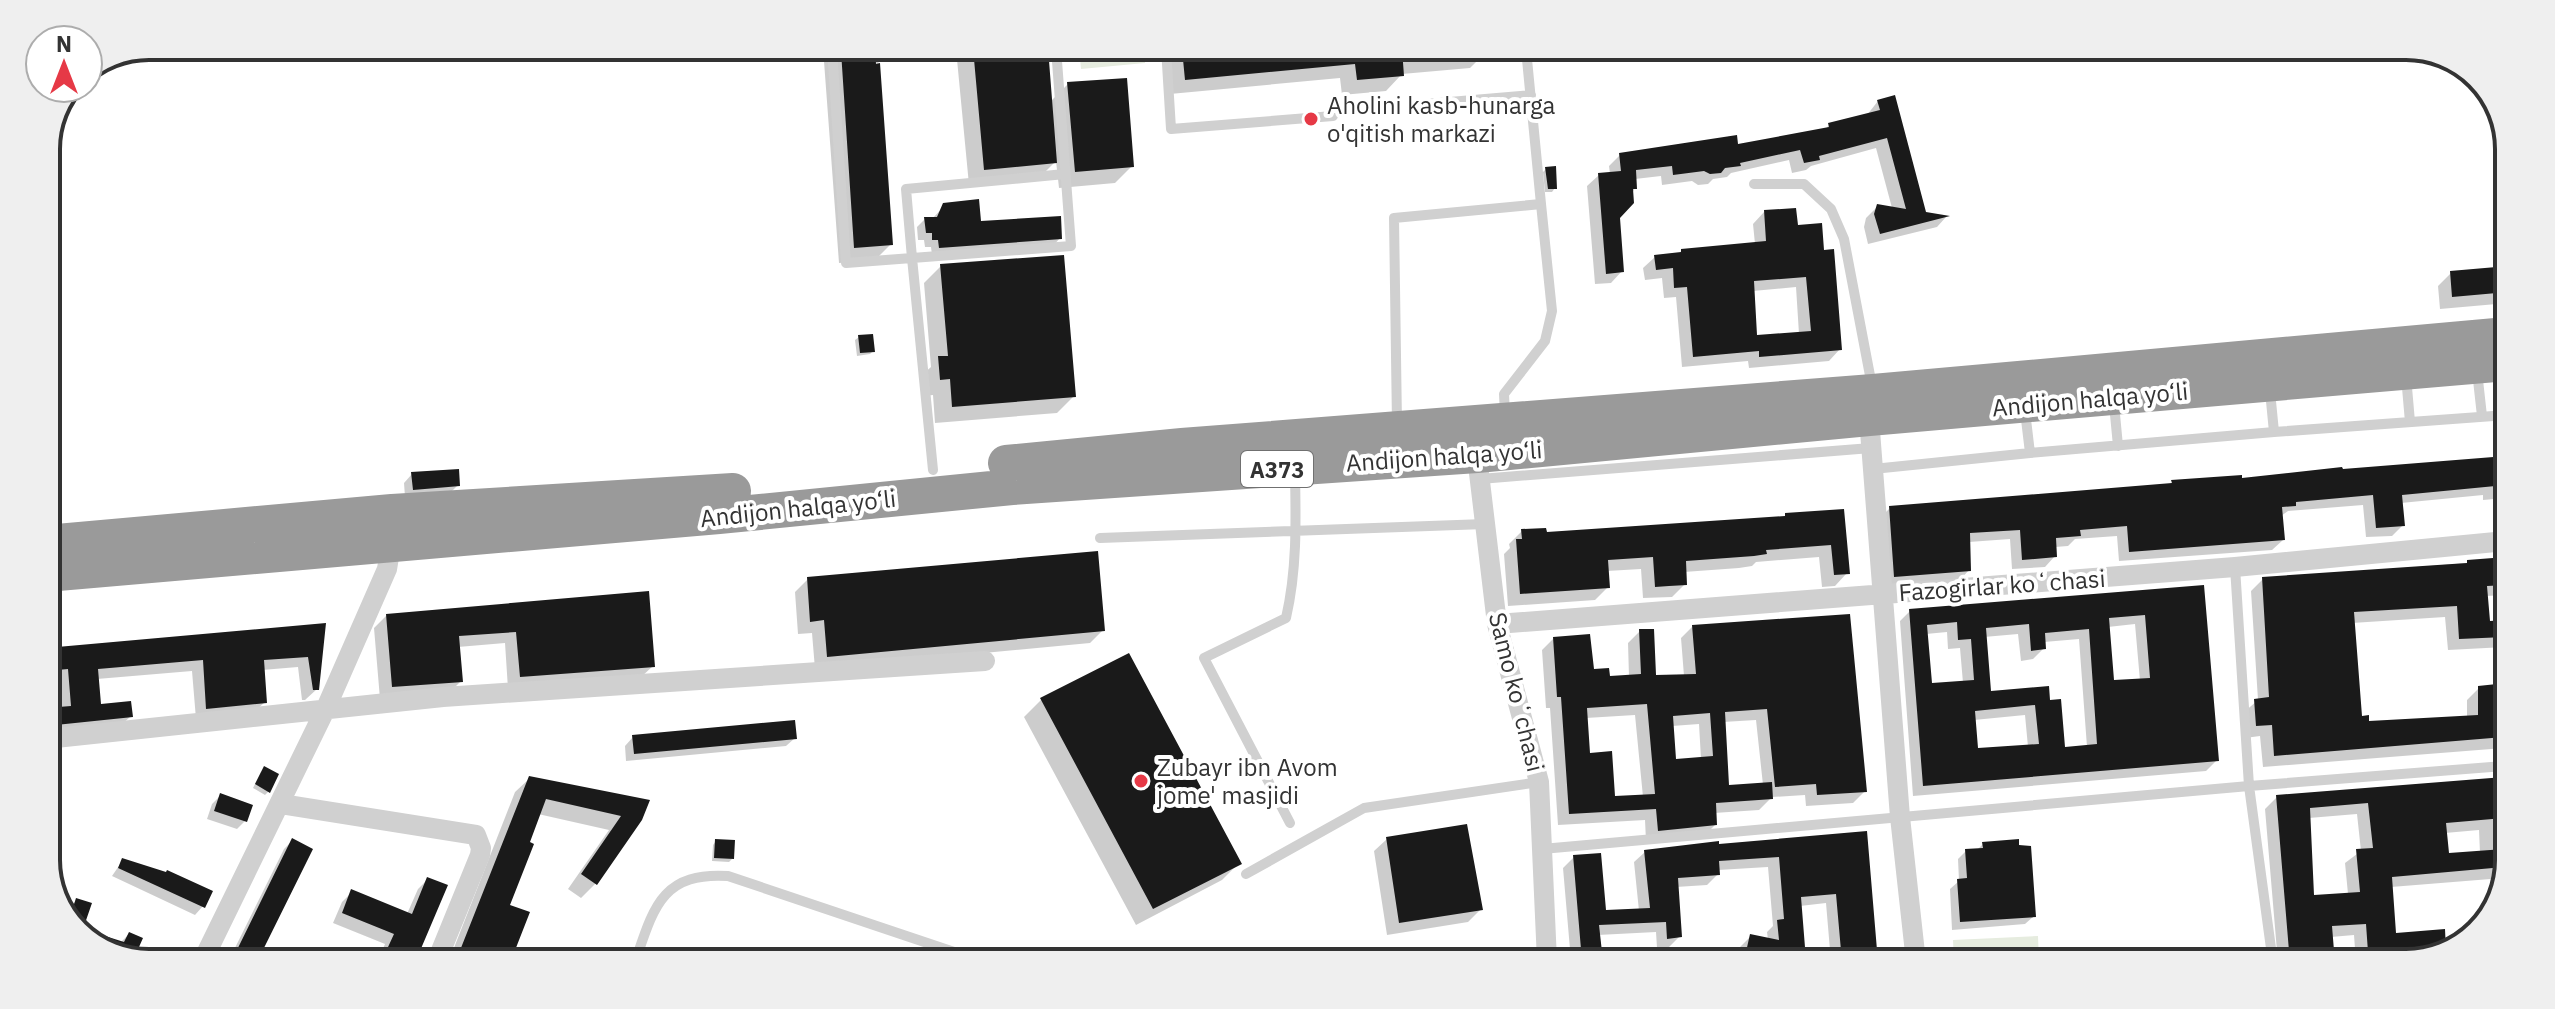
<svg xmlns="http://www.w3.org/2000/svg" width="2555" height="1009" font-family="'IBM Plex Sans',sans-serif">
	<rect width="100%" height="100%" fill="#fff"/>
	<path fill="#e6ecdf" d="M1079,48h65l1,15 -64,6z
		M2038,936l1,26h-85l-1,-22z"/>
	<path fill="#0003" fill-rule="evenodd" d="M823,48h222l5,54 18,-18 64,82 -17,17 -56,5 -3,-27 -17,17 -70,7 -13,-136 -78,6 13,189 -16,16 -36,3z
		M1166,48l319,1v4l-15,15 -68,6 -16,17 -44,4 -2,-17 -170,16z
		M1878,101l46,113 22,3 -9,10 -69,17 -4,-17 2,-9 12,-12 14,2 -16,-60 -65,18 -5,4 -14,3 -3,-13 -58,13 -4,4 -14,2 -5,5 -10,1 -6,-4 -30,4 -1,-9 -26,3v9l-17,30 4,53 -11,12 -16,1 -8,-98 12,-11 11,-1 -1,-8 11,-11 116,-8 89,-17 4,-5 38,-10z
		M1546,169l9,19 -3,4h-7l-2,-20z
		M946,204l33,19 81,15 -7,8 -121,9 -1,-8h-6l-1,-7h-6l-1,-13 8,-8h7z
		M1764,212l32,15 26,25 18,97 -11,12 -80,7 -1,-7 -66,6 -6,-70 -12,1 -2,-20 -17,2 -2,-12 12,-11 23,-2 4,-5 73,-6 -2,-20zM1796,287l3,47 -44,3 -2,-46z
		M941,266l133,130 -17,17 -122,10 -2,-28 -9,1 -2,-21 9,-8 -7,-84z
		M2508,268v35l-68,6 -2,-23 13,-13z
		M859,337l14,14 -3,3 -13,2 -2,-16z
		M2506,458v40l-23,2v-5l-82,8 2,22 -11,11 -26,1 -3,-32 -75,6 -7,5 2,24 -11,10 -153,11 -2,-25 -42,3 -7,7 -13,1v9l-10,11 -33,2 -2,-30 -41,3v28l-10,11 -75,6 -5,-68 11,-11 279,-23 3,-3 68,-2z
		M412,474l46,11 -8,8 -45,4 -1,-14z
		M1842,511l5,62 -12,13 -13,1 -3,-30 -63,5 -4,4 -13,2 -55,4 1,12 -13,13 -29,1 -2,-29 -34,2 1,16 -13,13 -87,6 -4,-52 6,-6 -1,-4 13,-13 23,3 238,-16z
		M2506,560v35l-20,1 2,28 17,-2v25l-57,3 -3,-33 -93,6 8,95 7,5 100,-6v-17l12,-12 18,23 8,-1 -1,38 -241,19 -3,-31 -15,2 -2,-25 15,-13 -7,-109 12,-12z
		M808,579l295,51 -13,13 -275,26 -3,-36 -14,1 -3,-42z
		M2202,587l15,173 -11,11 -293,25 -13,-175 10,-10zM2135,624l5,57 -28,1 -4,-55zM1947,632l1,17 12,-1 3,35 -33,2 -4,-51zM2018,634l3,27 12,-2 11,-11v-6l35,-3 8,108 -24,2 -14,-47 -60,-9 -5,-56zM2025,715l3,32 -51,4 -3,-31z
		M647,593l6,73 -13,12 -132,11 -3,-46 -47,4 3,34 -12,12 -69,6 -6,-71 12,-12z
		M324,625l-7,64 -12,11h-3l-4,-33 -36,3 3,32 -12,11 -57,6 -4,-48 -95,8 3,27 31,10 -12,11 -73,8v-25l14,-1 -3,-30 -11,1v-31z
		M1692,627l173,164 -12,12 -47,3 -1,-11 -33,2 -13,13 -45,3 1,12 -11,11 -58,5 -1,-21 -87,5 -8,-117h-4l-4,-58 12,-12 38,33 16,7 21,-1 -1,-34 12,-12 14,46 30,-1 -3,-38zM1635,715l8,82 -30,2 -25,-44 -2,-37zM1756,720l7,65 -35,2 -5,-65zM1699,724l2,35 -27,2 -2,-35z
		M1128,656l111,207 -17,17 -86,45 -112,-208 17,-17z
		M633,737l162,1 -9,8 -160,15 -1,-15z
		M261,772l8,19 -4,4 -12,-7z
		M530,778l110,41 -45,65 -14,14 -13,-9 41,-59 -71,-16 -31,92 20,7 -17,45h-60l65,-166z
		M2504,779l-1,99 -112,9 3,48 50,9 22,-1 -2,2 -57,18h-51l-2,-28 -23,2 2,26h-55l-13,-154 12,-12zM2357,814l4,37 -16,12 3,31 -36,3 -3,-79zM2479,830l1,23 -33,2 -2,-22z
		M221,795l24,26 -8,8 -30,-10 5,-15z
		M1865,833l11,129h-45l-5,-59 -26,3 4,53 -2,3 -65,-1 3,-14 11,-11 17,4 -1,-8 6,-6 -5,-59 -50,3v4l-11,11 -31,2 4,49 -11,11 -12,1 -1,-16 -58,3 2,24h6v2h-35l-8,-93 11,-11 30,55 35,-1 -5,-49 11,-10z
		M1387,839l94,70 -13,13 -81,13 -13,-84z
		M292,841l-35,117h-27l54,-109z
		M716,841l16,18 -3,3 -17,-1 1,-16z
		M46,843l5,1 -5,14z
		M1983,844l51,72 -9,8 -73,6 -2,-41 9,-8 -1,-22 8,-8 11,-1z
		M123,860l80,46 -8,9 -83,-39z
		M428,879l17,7 -31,72h-35l6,-14 -52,-21 9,-21 10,-10 55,22 11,-25z
		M77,900l4,31 39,12 9,-9 7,16 18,7h-39l-48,-35 -1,-11z"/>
	<path fill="#1a1a1a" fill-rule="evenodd" d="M875,48l1,16 4,-1 13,182 -39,3 -13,-197z
		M973,48h75l9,115 -73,7z
		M1182,49h220l2,27 -47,4 -2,-16 -170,16z
		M1127,78l7,89 -59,5 -8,-90z
		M1895,95l31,117 24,4 -70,18 -6,-20 3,-10 29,5 -19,-71 -68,18 1,4 -16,3 -4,-13 -60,13 1,3 -16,2 -4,5 -11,1 -6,-3 -31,4 -1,-9 -36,4 1,19h-4l1,14 -14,15 4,54 -18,2 -8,-101 23,-2 -2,-18 118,-18 1,9 91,-17 -1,-4 52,-13 -3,-10z
		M1556,166l1,23h-9l-3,-22z
		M979,199l2,22 80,-5 1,23 -123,9 -1,-8h-6v-7h-6l-2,-16h13l6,-14z
		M1796,208l2,17 24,-2 2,27 10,-1 8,101 -83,7v-6l-66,6 -6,-70 -13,1 -1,-20 -17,2 -2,-15 27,-3v-3l85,-8 -2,-31zM1806,277l5,54 -54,4 -3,-54z
		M1064,255l12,142 -124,10 -2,-28 -10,1 -2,-24h10l-8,-92z
		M2508,266v26l-56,5 -2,-26z
		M873,334l2,18 -15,1 -2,-18z
		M2506,456v29l-104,10 3,31 -29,2 -3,-33 -77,7v4l-14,1 3,33 -156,12 -2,-26 -47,4 1,6 -25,2 1,19 -35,3 -2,-30 -50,3 1,38 -77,6 -5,-71 283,-23 -1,-3 71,-5v3l100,-11 1,2z
		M459,469l1,17 -47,4 -2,-18z
		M1844,509l6,65 -16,1 -3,-30 -65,5 1,4 -13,2 -68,5 1,24 -18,1 -14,1 -2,-30 -45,3 2,28 -90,6 -4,-55h6l-1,-10 25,-1 1,4 238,-16v-3z
		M1098,551l7,80 -278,26 -3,-37 -14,2 -3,-45z
		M2506,557v28l-19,1 3,35 15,-1v17l-46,2 -2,-33 -103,6 8,104 7,-1v6l109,-6v-29l19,-2 2,24h6l-1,29 -230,19 -2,-31 -16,1 -2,-27 15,-2 -7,-120 205,-14v-3z
		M2204,585l15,176 -296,25 -14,-177zM2145,615l5,63 -36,2 -5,-62zM1957,622l1,18 13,-1 3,41 -42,3 -5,-58zM2029,624l2,27 15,-2 -1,-16 44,-4 8,115 -32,3 -4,-48 -11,1 -1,-14 -58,5 -5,-63zM2035,705l4,39 -61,4 -3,-37z
		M649,591l6,76 -135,10 -4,-45 -57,4 4,46 -71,5 -6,-73z
		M1850,614l17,178 -50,3 -1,-11 -41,3 -8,-78 -42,3 4,73 43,-3 1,17 -57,4 1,22 -59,6 -2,-22 -87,5 -8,-117h-4l-4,-60 37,-3 4,35 15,-1 1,8 31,-2 -2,-45h15l2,46 40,-1 -4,-49zM1647,704l8,90 -40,2 -3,-45 -22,2 -3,-45zM1710,713l3,43 -37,3 -3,-43z
		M326,623l-7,67h-6l-5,-33 -44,3 3,43 -61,6 -3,-49 -105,9 3,35 30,-3 2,16 -87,9v-18l25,-2 -3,-37 -22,2v-23z
		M1129,653l113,211 -89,45 -113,-211z
		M795,720l2,19 -163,15 -2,-19z
		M264,766l15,8 -9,19 -15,-9z
		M529,776l121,24 -8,20 -45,65 -16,-11 40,-58 -75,-17 -16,43 4,2 -24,61 20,7 -18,46h-55z
		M2504,777v41l-58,5 3,30 55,-4v18l-112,10 4,56 49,-4 1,22 -39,12h-25l-1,-12 -13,1 -2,-28 -34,2 3,37h-45l-14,-168zM2368,803l5,45 -17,1 4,43 -46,3 -4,-87z
		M220,793l33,12 -6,17 -33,-11z
		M1467,824l16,86 -84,13 -13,-86z
		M1867,831l11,131h-36l-6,-68 -35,3 5,63 -62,1 6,-27 29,6 -2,-20 7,-1 -5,-62 -60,4 1,14 -42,3 4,59 -15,2 -1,-17 -67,3 4,36h-21l-9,-106 28,-2 5,57 44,-2 -6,-58 75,-9v3z
		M292,838l21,11 -54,109h-26z
		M715,839l20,1 -1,19 -20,-1z
		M2019,839v6l12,1 5,71 -76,5 -3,-43 10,-1 -2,-29 18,-1 -1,-6z
		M122,858l44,14 1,-2 46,21 -8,17 -87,-40z
		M427,877l21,8 -31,73h-34l11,-24 -52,-21 9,-24 61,25z
		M76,898l16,5 -9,26 41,13 5,-10 14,6 -4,9 21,7v4l-45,-1 -47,-34z"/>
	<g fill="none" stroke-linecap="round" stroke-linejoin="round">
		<path stroke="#d0d0d0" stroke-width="10" d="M832,48l14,215 66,-5 -6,-69 159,-15
			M1166,48l5,81 162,-13
			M1526,49l15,155
			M1426,104l105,-9
			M1754,184h50l27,25 13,30 28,147
			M2477,371l5,45
			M2406,376l4,46
			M2270,391l4,41 233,-17
			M2114,404l4,42
			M2025,411l5,42 244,-21
			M1397,424l-3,-206 147,-14 11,107 -7,30 -41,53 1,21
			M1873,469l157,-16
			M933,470l-21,-212 159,-12 -15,-198
			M1480,479l391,-31
			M1100,538l385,-14
			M2235,567l14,219 24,177
			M1290,823l-86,-165 82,-40c11,-48 10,-95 9,-145
			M1542,849l707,-63 255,-20
			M1246,874l118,-66 175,-26
			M636,959c18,-53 27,-87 92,-83l247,83"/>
		<path stroke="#d0d0d0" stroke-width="20" d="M1869,418l31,399 16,145
			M1476,448l21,176 42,158 8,179
			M1497,624l738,-57 271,-26
			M46,739l397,-42 542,-36
			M281,804l195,31 5,13 -1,7 -42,103
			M204,958l122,-250 61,-139 4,-24"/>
		<path stroke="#9a9a9a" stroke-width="36" d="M1006,463l176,-17 691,-54 634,-57
			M46,543l346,-31 341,-21
			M46,574l673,-58 293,-29 465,-32 392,-37 638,-55"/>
	</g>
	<g fill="#e63946" stroke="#fff" stroke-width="3">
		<circle cx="1311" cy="119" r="8"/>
		<circle cx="1141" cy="781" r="8"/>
	</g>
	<g text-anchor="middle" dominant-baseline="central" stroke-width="8" stroke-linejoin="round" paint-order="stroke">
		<rect fill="#fff" stroke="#707070" stroke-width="2" x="1241" y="451" width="72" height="36" rx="6"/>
		<g font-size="22" font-weight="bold" fill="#333">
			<text x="1277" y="469">A373</text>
		</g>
		<g font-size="24" fill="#333" stroke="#fff" text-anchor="start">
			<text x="1327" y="105">Aholini kasb-hunarga<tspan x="1327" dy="28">o'qitish markazi</tspan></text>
			<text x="1157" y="767">Zubayr ibn Avom<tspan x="1157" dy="28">jome' masjidi</tspan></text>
		</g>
		<g font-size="24" fill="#333" stroke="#fff">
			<text transform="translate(2090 399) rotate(-5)">Andijon halqa yo‘li</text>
			<text transform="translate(1444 456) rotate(-4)">Andijon halqa yo‘li</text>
			<text transform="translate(798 508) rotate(-6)">Andijon halqa yo‘li</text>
			<text transform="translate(2002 585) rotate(-4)">Fazogirlar koʻchasi</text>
			<text transform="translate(1517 692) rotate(76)">Samo koʻchasi</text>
		</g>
	</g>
	<path d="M0 0H2555V1009H0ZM149 60H2406A89 89 0 0 1 2495 149V860A89 89 0 0 1 2406 949H149A89 89 0 0 1 60 860V149A89 89 0 0 1 149 60Z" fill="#efefef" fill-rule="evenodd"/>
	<path fill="none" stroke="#333" stroke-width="4" d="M149 60H2406A89 89 0 0 1 2495 149V860A89 89 0 0 1 2406 949H149A89 89 0 0 1 60 860V149A89 89 0 0 1 149 60Z"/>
	<g transform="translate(64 64)"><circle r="38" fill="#ffffff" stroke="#adadad" stroke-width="2"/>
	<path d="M0-6L14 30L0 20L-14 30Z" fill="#e63946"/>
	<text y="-12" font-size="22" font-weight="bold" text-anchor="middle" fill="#333333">N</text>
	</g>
</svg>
